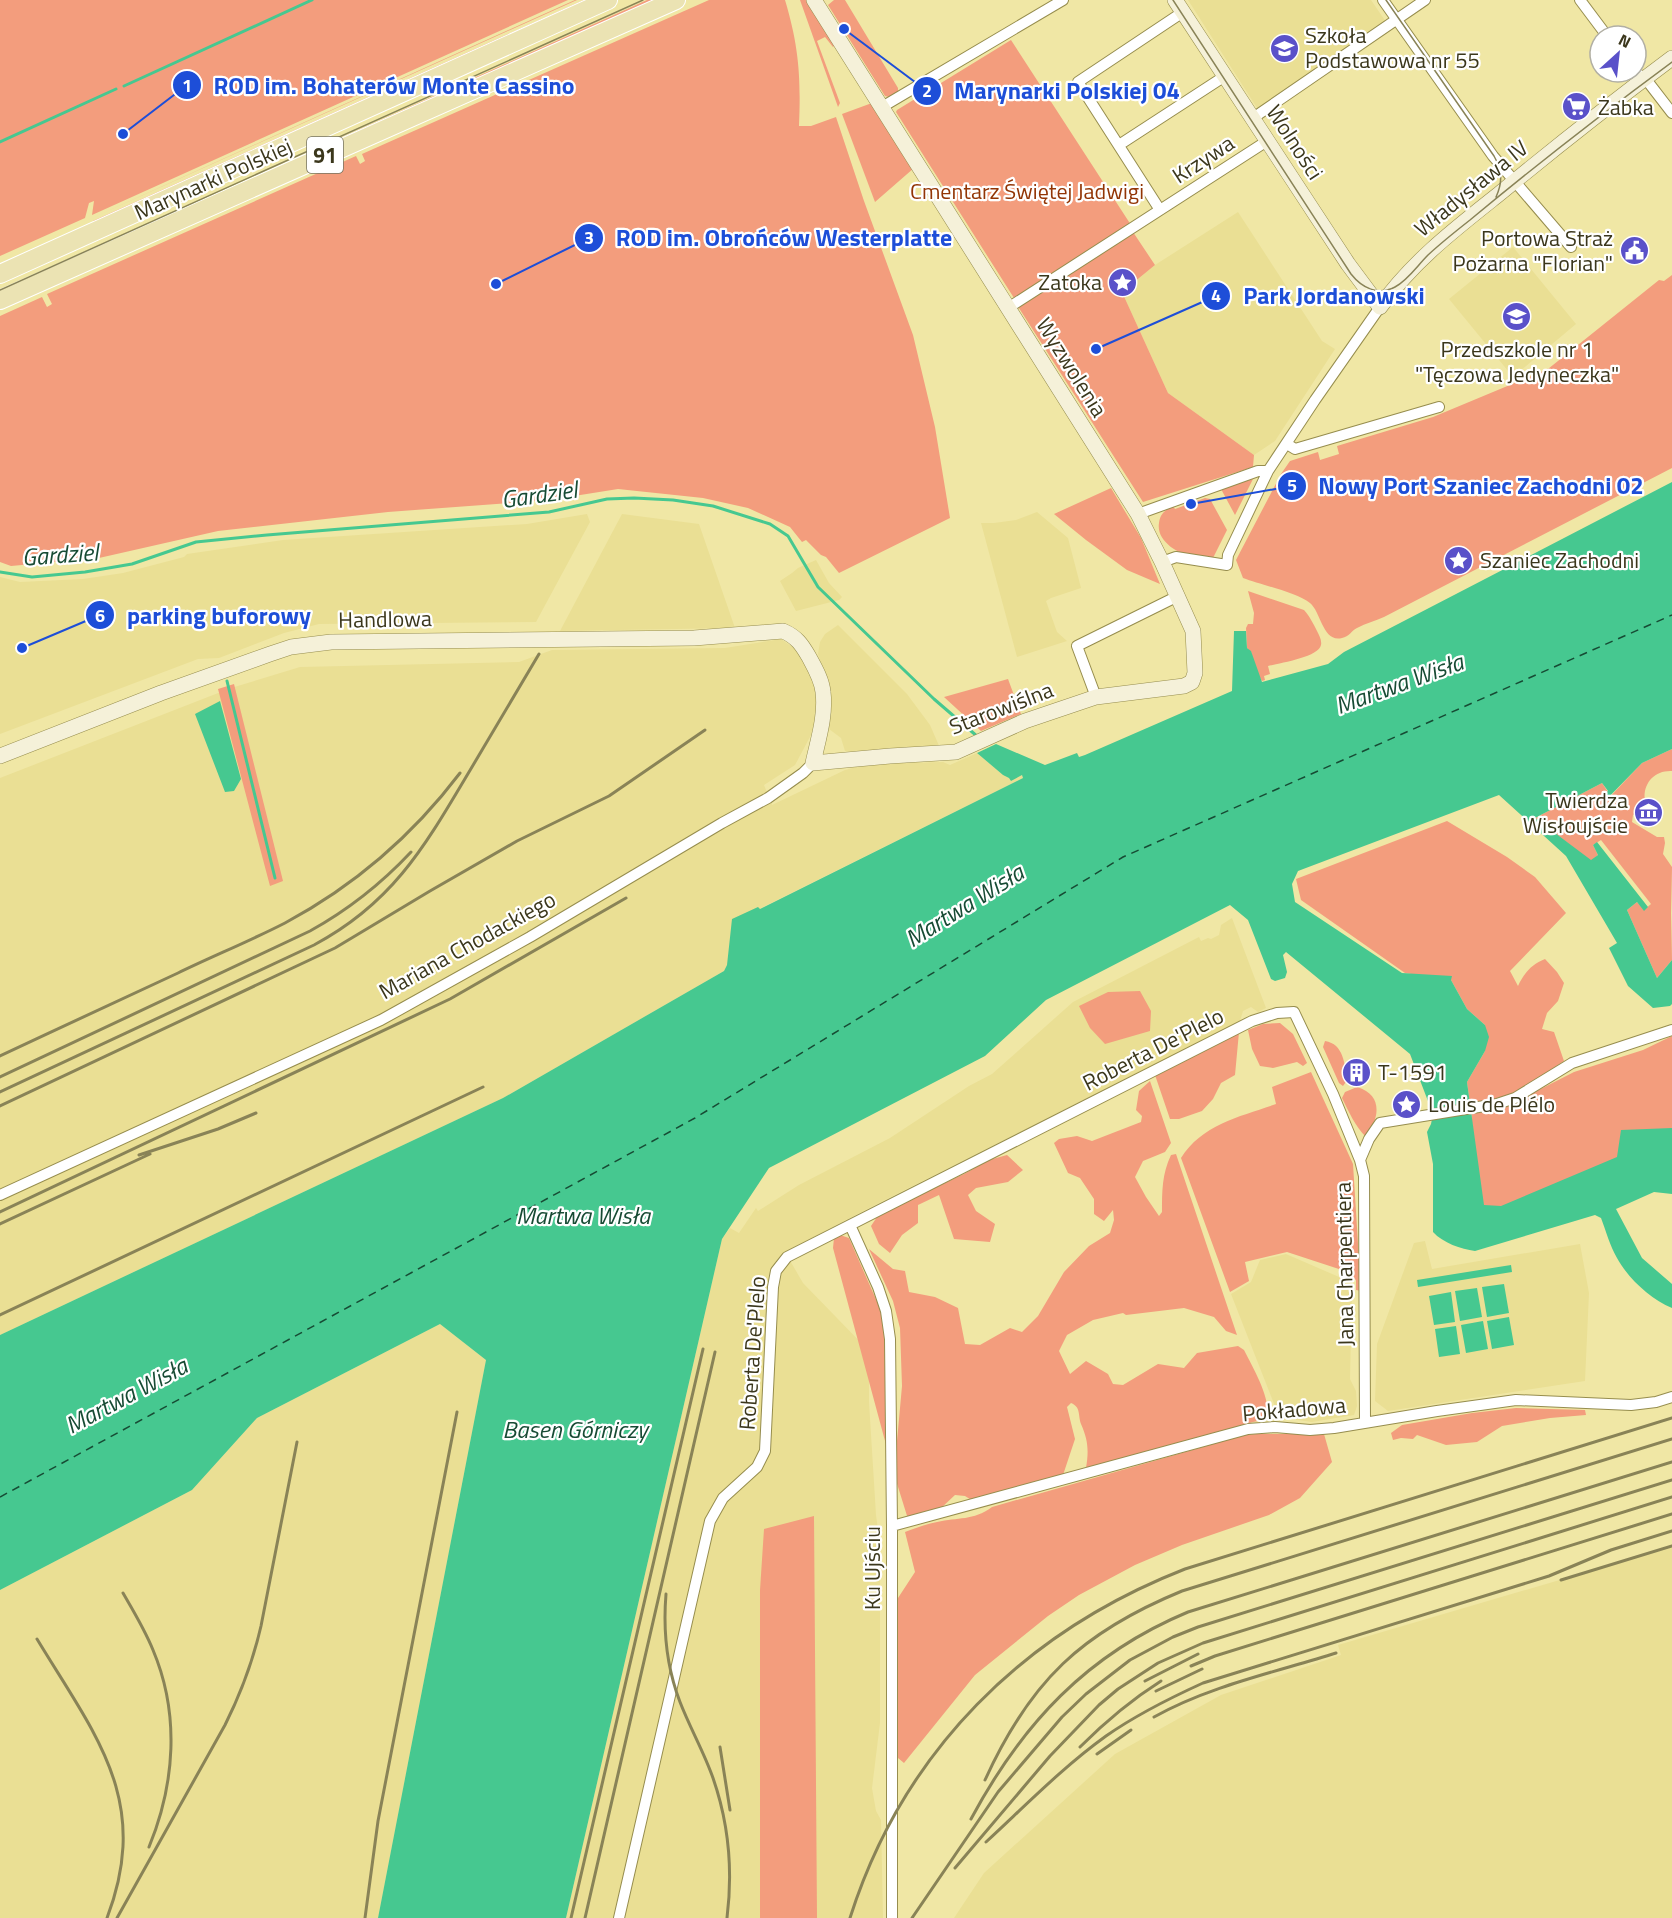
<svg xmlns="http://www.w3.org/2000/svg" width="1672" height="1918" font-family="'Titillium Web',sans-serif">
	<rect width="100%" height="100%" fill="#f0e7a5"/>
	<path fill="#eadf94" d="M1188,0h183l15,22 -127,89z
		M1238,212l84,129 13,8 -60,92 -21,14 -86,-62 -46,-101 33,-27z
		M1513,247l63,77 -63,53 -64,-78z
		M1037,512l31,26 13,50 -30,10 -5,3 11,31 10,9 -50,16 -36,-134h13l22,-3z
		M587,514l3,8 -54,100 -217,2 -35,9 -65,25 -21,1 -198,75v-157l20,5 63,-3 40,-6 61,-16 3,-3 96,-14 244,-16z
		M622,514l77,10 36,104 -175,3z
		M816,560l13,23 13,14 -3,3 -43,11 -16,-30 12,-8 6,-5z
		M838,625l69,69 23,31 10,23 -16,2 -79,1 -4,-13 -12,-9v-42l-11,-33 2,-12 5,-8z
		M781,639l18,13 16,32 2,27 -6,24 -16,30 -31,20 8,20 73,-35 23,-6 75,-2 7,3 27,-12 26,22 6,3 2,2 11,-5 1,3 -264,131v-2l-35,64 -221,127 -503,237v-557l231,-90 69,-21 219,-5 33,-12 173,-2z
		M1232,918l34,90 -8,4 -7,-5 -8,4 -3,10 -369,186 -86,45 18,31 66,68v51l7,113 4,29v179l-8,65 4,23 5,9 2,98h-317l156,-679 8,-11 9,5 17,-25 2,3 41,-26 91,-47 79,-52 23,-12 81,-72 126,-65 2,4 7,-3 3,1 8,-4 2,-10z
		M1425,1241l7,28 148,-25 9,49 -4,88 -197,30 -13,-10 2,-57 37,-101z
		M1286,1254l60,26 6,5 -2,94 6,12 1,15 -3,9 -42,7 -28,-4 -6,-4 -47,-120 20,-12 9,-22z
		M440,1324l46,36 -108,558h-378v-328l192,-100 65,-72z
		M1672,1547v371h-718l30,-45 131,-119 106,-59 120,-40 -3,-10z"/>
	<path fill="#f39d7d" d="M0,0h568l-476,215 2,-14 -5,2 -4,15 -85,38z
		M575,0h2l-485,218z
		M584,0h12l-501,223 -2,-2z
		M647,0h11l-658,292z
		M709,0h76c14,47 16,77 14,126h12l25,-9 28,84 49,134 22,92 15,91 -111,55 -13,-16 -5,-2 -15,-15 -4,2 -12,-15 -42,-19 -45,-10 -85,-9 -69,11 -161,12 -170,19 -119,27 -88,8 -11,-4v-246l42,-19 5,10 5,-3 -5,-10 309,-138 4,8 5,-3 -3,-7z
		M800,0h6l29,45 -2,2 -8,-10 -8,4 23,62 -2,4z
		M834,0h11l53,88v4l-9,5 -4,-1 -57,-91z
		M1011,40l120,185 -117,73 -118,-186 1,-2z
		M872,103l42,65 -39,34 -33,-88z
		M1133,232l22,33 -33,27 46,101 86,62 -1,12 -110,35 -126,-197z
		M1672,275v193l-288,149c-9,4 -18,6 -27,11 -5,2 -8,9 -15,10 -19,5 -21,-26 -32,-35 -14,-11 -49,-18 -67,-25l-7,-18 45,-86 9,-13 28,-9 2,8 19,-6 -2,-8 96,-29 115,-48 111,-89 5,1z
		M1253,479l-18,36 -14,-26z
		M1111,488l30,50 19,46 -33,-14 -41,-30 -32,-26z
		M1205,498l5,1 17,31 -14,28c-7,0 -14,0 -20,-1 -15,-3 -37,-16 -34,-34 1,-9 6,-13 14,-17l2,3z
		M1248,591l56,19c6,7 9,13 13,21 2,4 5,9 4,14 -2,12 -41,18 -53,21l2,8 -6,2 1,4 -3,1 -5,-8 -6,-21 -4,-4 -1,-20 2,-4h5l1,-11z
		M1008,679l13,35 -40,17 -37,-34z
		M234,684l49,197 -13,5 -52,-197z
		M1672,749v22c-18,-1 -30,13 -27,31l-6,5 4,4 -10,4 -1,7 25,15h7l1,6 -2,11 9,13 -1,46 1,47 -15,18 -30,-68 10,-8 7,8 7,-6 -50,-64 -8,5 5,10 -7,6 -56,-43 67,-35 6,9 -3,10 37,-39z
		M1447,821l60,36 28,20 31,36 -56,58 8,15c6,-13 14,-22 27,-27l12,13 7,11 -6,18 -11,12 -5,16 12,3 10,29 -43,29 -14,7 -37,7 -3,-22 18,-31v-26l-18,-16 -16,-29 -46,-7 -104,-73 -5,-21z
		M1140,991l11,20 -1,20 -45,13 -15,-16 -11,-22 29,-14z
		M1280,1023l13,11 14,29 -4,3 -6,-4 -24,6 -13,-2 -8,-17 -4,-19 15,-6z
		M1239,1032l-4,43 -14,8 -8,16 -11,12 -23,8h-9l-15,-44z
		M1672,1036v138l-192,41 -9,-104 46,-10 57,-29 69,-22z
		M1325,1041c19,3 19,23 23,38l-5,7 -4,-3 -16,-36z
		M1311,1072l42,92 8,127 -5,-1v-10l-11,-9 -58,-19 -42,10 4,19 -19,11 -49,-134c21,-34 61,-42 95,-54l-4,-17z
		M1150,1081l21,62 -6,9 -22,9 -8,16 11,20 13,19 3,-4c0,-21 0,-38 9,-57l5,-1 61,181 -11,-4 -12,-14 -30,-9 -58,7 -3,-2 -30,7 -26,15 -8,16 11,23 16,-13 22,13 5,10 10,1 35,-21 26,4 13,-15 41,-7 6,4c10,20 26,46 24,69l-15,3 -91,26 -76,20c3,-18 2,-28 -5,-44 -3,-9 0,-17 -10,-21l-4,4 8,32 -12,36 -90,26 -8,-5 -10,-1 -15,14 -32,10 -14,-45 8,-88 -2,-58 -7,-27 -24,-52 24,20 12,2 4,21 26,5 23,11 7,36 15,1 30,-17 12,4 16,-16 26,-44 25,-26 21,-13 4,-13 -1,-10 -9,11 -10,-7v-15l-14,-21 -12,-5 -14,-30 5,-4 18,-3 15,5 49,-19 1,-6 -6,-6 3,-19z
		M1357,1087c27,8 22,32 9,50 -11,-11 -17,-25 -24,-39l3,-6z
		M1007,1155l16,15 -15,12 -32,6 -8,7 8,16 19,13 -5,18 -36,-3 -15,-44 -21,10v18l-16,12 -12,18 -11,-9 -8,-18 8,-12 85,-40 25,-14z
		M840,1235l9,3 33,75 4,22 2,117 -55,-204 1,-10z
		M1516,1408l69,2 1,5 -36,3 -48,8 -25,16 -31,3 -29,-10 -4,4 -12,-1 -8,2 -2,-7 11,-8 70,-12z
		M1257,1434h67l8,28 -32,36 -31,17 -87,30 -47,20 -56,30 -31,21 -73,59 -71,88 -6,-5v-160l17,-26 -10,-40c11,-4 21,-8 32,-10 21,-5 36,-1 55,-15l253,-72z
		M814,1516l3,402h-57v-328l4,-61z"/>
	<path fill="#46c890" d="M1672,482v267l-30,14 -38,39 -3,-4 7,-7 -6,-8 -67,35 56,42 7,-5 -5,-10 4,-3 51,65 -4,4 -7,-9 -10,8 30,68 15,-18v44l-2,2 -17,2 -25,-22 -19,-38 8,-5 -51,-87 -67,-61 -201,76 -6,13 3,18 107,71 50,3 -1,4 16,29 18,16 4,12 -4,14 -18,31 17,123 17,1 116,-49 4,-27 51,-2v66l-18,-2 -38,17 26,49 30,26v24c-22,-9 -44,-30 -55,-50 -7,-12 -11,-27 -16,-40l-6,-3 -120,36c-14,-2 -32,-8 -42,-19v-68l-6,-32 4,-8 3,-15h-3l-21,-55 -124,-102 -3,3 4,17 -2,6 -10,3 -4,-2 -23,-59 -18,-15 -184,95 -61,56 -216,112 -47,71 -156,679h-188l108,-558 -46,-36 -183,94 -65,72 -192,100v-255l503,-237 221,-127 3,-6 5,-46 26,-12 2,2 263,-131 -1,-3 -11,6 -2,-3 -6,-3 -26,-22 19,-9 49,21 32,-12 2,4 6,-2 147,-64 2,-60h12l1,17 4,3 11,31 66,-18 16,-12z
		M220,701l21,78 -7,12 -9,1 -30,-78z
		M1511,1265l1,7 -94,15 -1,-7z
		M1504,1284l5,29 -22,4 -5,-30z
		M1477,1288l5,29 -22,4 -5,-30z
		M1451,1292l4,30 -21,3 -5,-29z
		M1509,1317l5,28 -22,4 -5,-28z
		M1483,1321l5,28 -22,4 -5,-28z
		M1456,1326l4,28 -21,3 -4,-28z"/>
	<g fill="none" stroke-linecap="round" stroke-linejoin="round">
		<path stroke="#46c890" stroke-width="3" d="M124,86l188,-86
			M0,142l116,-53
			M0,572l32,5 53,-5 47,-8 64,-22 71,-7 282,-23 58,-13 27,-1 39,2 40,6 57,18 18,12 30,51 116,112 44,38
			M227,681l48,197"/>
		<path stroke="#174b34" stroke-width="1.5" stroke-dasharray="8 6" stroke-linecap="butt" d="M0,1497l695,-379 428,-261 549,-242"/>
		<defs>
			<path id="street" d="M1383,0l110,156 78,91
				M1580,0l27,36
				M1634,72l11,6 27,35
				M882,107l181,-107
				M1253,118l172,-118
				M1119,145l106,-69
				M1160,210l-82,-128 105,-70
				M1008,308l259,-167
				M1287,444l8,5 144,-42
				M1138,514l120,-43h10
				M1162,562l14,-5 51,8 1,-10 40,-84 47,-71 65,-93
				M1096,697l-19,-51 101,-50
				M1360,1160l9,-21 11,-16 117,-19 18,-6 57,-35 100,-33
				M0,1195l381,-175 149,-83 192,-114 46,-25 35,-25 10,-10
				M850,1225l28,62 8,24 4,28 2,187v392
				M892,1526l356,-97 27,-2 35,3 24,-2 103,-17 79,-11 115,5 25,-3 16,-5
				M619,1918l91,-397 13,-23 34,-31 8,-16 8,-164 3,-16 11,-14 465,-236 25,-8 17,-1 39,82 27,66 4,16 1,245"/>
			<path id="secondary" d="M1175,0l173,264 32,43c33,-46 75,-78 119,-113 57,-47 114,-92 173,-136
				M0,756l161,-63 109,-39 21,-7 40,-5 363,-4 89,-7c14,6 19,14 26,26 6,11 13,23 14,35 3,24 -5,48 -10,71l77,-7 66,-4 69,-31 71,-24 88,-11 8,-4 3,-9 -2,-42 -31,-69 -24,-48 -324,-514"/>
			<path id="primary" d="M0,274l608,-274
				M0,300l676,-300"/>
		</defs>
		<use href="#street" stroke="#968d4e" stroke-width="12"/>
		<use href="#secondary" stroke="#968d4e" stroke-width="16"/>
		<use href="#primary" stroke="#fff" stroke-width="20"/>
		<use href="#street" stroke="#fff" stroke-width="10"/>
		<use href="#secondary" stroke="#f5f1d9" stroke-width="15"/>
		<use href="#primary" stroke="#ebe3b3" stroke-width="18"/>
		<path stroke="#898357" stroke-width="1.5" d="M1173,0l178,274c11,14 27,22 44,13 13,-7 22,-21 33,-32 13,-12 28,-24 42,-35 66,-55 133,-107 202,-158
			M1386,0l108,156c8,14 9,26 2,41
			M0,290l643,-290"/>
		<path stroke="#898357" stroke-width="3" d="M0,1056c59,-28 118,-55 178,-83 35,-17 72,-32 107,-50 69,-37 128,-88 175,-150
			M0,1077l310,-146c38,-21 71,-47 101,-79
			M0,1092l314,-147c79,-42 111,-99 155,-173 24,-40 47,-79 70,-118
			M0,1106l335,-158 95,-57 87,-50 92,-45 96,-66
			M139,1155l79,-26 38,-16
			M0,1212l450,-213 176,-101
			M0,1224l150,-70
			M0,1315l483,-228
			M1561,1580l111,-34
			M123,1593c11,19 22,37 30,57 27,64 22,134 -4,197
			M666,1594c-3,36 1,74 14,108 10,26 24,50 33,76 16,46 20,92 14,140
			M37,1639c58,96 115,161 70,279
			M1191,1666l24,-10 457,-142
			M1145,1681l53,-27
			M1156,1691l46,-22
			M1154,1717c55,-31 122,-45 182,-64
			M720,1747l10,63
			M1080,1747c25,-25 51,-47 81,-66
			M1097,1754l34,-24
			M985,1780c45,-99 97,-148 197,-189l490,-152
			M971,1819c51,-95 116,-165 217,-207l484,-150
			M986,1842c39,-36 77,-75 120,-106 30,-21 64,-38 97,-53l346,-107 62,-26 61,-19
			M955,1868l95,-112 49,-51 19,-16 40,-26 45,-20 469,-146
			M117,1918l108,-193c16,-32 28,-64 36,-99l36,-184
			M365,1918l13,-97 79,-409
			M571,1918l132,-569
			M585,1918l130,-566
			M850,1918c53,-167 174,-286 335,-349l487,-151
			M912,1918l86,-126 64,-75 24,-23 44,-34 43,-23 25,-10 474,-147"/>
	</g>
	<defs>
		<symbol id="school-disc" viewBox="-11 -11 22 22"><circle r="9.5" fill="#5a51c9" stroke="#fff"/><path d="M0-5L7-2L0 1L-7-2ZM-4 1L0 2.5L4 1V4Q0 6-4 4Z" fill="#fff"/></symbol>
		<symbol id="supermarket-disc" viewBox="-11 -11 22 22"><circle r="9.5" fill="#5a51c9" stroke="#fff"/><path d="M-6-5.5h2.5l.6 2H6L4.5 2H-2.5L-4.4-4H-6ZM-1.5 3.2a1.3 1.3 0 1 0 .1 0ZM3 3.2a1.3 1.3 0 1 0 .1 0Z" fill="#fff"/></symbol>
		<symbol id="civic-disc" viewBox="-11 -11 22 22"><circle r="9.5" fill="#5a51c9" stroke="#fff"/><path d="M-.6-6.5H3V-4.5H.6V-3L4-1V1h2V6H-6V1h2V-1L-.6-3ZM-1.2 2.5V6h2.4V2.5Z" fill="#fff"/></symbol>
		<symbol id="sight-disc" viewBox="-11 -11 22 22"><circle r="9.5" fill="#5a51c9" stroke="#fff"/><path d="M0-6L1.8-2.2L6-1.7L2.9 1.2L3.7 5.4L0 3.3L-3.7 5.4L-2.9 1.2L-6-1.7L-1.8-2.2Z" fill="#fff"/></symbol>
		<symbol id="museum-disc" viewBox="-11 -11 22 22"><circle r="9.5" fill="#5a51c9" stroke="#fff"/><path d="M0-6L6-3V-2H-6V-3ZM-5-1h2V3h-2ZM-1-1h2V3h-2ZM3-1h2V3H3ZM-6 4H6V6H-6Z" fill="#fff"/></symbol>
		<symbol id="building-disc" viewBox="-11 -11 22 22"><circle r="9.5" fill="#5a51c9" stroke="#fff"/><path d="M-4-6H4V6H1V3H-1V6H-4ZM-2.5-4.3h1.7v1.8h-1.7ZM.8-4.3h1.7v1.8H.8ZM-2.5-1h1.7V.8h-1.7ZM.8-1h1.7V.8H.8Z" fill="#fff"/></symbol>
	</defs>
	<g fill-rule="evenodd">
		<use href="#school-disc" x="1268" y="32" width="33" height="33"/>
		<use href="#supermarket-disc" x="1560" y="90" width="33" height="33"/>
		<use href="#civic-disc" x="1618" y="234" width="33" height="33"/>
		<use href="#sight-disc" x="1106" y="266" width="33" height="33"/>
		<use href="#school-disc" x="1500" y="300" width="33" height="33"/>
		<use href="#sight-disc" x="1442" y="544" width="33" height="33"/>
		<use href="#museum-disc" x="1632" y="796" width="33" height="33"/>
		<use href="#building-disc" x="1340" y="1056" width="33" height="33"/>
		<use href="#sight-disc" x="1390" y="1088" width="33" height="33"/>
	</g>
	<g text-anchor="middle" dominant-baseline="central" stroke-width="4.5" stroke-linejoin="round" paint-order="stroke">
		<rect fill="#fff" stroke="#767360" stroke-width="1.5" x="307" y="137" width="36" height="36" rx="4.5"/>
		<g font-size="21" font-weight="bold" fill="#3b371c">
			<text x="325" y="155">91</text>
		</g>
		<g font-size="22" fill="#3b371c" stroke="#fff" text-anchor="start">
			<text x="1305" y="35">Szkoła<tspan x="1305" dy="25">Podstawowa nr 55</tspan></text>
			<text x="1598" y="107">Żabka</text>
			<text x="1613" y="238" text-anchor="end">Portowa Straż<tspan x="1613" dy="25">Pożarna "Florian"</tspan></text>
			<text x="1102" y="282" text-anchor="end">Zatoka</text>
			<text x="1517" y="349" text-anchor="middle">Przedszkole nr 1<tspan x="1517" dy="25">"Tęczowa Jedyneczka"</tspan></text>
			<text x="1480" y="560">Szaniec Zachodni</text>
			<text x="1628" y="800" text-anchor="end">Twierdza<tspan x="1628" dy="25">Wisłoujście</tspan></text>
			<text x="1378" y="1072">T-1591</text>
			<text x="1428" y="1104">Louis de Plélo</text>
		</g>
		<g font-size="22" fill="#3b371c" stroke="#fff">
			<text transform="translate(1295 142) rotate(57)">Wolności</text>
			<text transform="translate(1203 159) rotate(-33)">Krzywa</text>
			<text transform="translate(213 179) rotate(-24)">Marynarki Polskiej</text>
			<text transform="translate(1471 188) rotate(-39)">Władysława IV</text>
			<text transform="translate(1072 367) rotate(58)">Wyzwolenia</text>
			<text transform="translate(385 619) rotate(-1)">Handlowa</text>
			<text transform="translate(1001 708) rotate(-21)">Starowiślna</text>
			<text transform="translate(467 945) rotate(-29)">Mariana Chodackiego</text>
			<text transform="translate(1153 1049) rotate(-27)">Roberta De'Plelo</text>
			<text transform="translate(1344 1264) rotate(-91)">Jana Charpentiera</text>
			<text transform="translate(752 1353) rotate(-86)">Roberta De'Plelo</text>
			<text transform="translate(1294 1409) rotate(-5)">Pokładowa</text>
			<text transform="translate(872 1568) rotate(-90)">Ku Ujściu</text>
		</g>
		<g font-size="22" fill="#923505" stroke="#fff">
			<text x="1027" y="191">Cmentarz Świętej Jadwigi</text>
		</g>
		<g font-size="24" font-style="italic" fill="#174b34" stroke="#fff">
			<text transform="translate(539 494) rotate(-8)">Gardziel</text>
			<text transform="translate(60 554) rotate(-4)">Gardziel</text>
			<text transform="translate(1399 683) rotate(-20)">Martwa Wisła</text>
			<text transform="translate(964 905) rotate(-32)">Martwa Wisła</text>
			<text x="583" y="1215">Martwa Wisła</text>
			<text transform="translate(126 1395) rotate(-28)">Martwa Wisła</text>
			<text x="575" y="1429">Basen Górniczy</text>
		</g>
	</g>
	<path fill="none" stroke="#1d4ed8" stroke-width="2" d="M123 134L187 85M844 29L927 91M496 284L589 238M1096 349L1216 296M1191 504L1292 486M22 648L100 615"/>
	<g fill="#1d4ed8" stroke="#fff" stroke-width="2">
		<circle cx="123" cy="134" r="6"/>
		<circle cx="844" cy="29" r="6"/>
		<circle cx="496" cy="284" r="6"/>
		<circle cx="1096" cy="349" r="6"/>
		<circle cx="1191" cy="504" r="6"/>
		<circle cx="22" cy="648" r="6"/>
		<circle cx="187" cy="85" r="15"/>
		<circle cx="927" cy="91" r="15"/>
		<circle cx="589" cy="238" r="15"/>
		<circle cx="1216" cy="296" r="15"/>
		<circle cx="1292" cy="486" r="15"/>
		<circle cx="100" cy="615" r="15"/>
	</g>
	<g font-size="18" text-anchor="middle" font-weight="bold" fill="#fff">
		<text x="187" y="92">1</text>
		<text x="927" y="97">2</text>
		<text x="589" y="244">3</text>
		<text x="1216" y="302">4</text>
		<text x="1292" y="492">5</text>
		<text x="100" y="622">6</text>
	</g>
	<g font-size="24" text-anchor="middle" font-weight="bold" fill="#1d4ed8" stroke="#fff" stroke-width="4.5" stroke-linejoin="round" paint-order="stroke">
		<text x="394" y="94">ROD im. Bohaterów Monte Cassino</text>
		<text x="1067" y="99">Marynarki Polskiej 04</text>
		<text x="784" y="246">ROD im. Obrońców Westerplatte</text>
		<text x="1334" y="304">Park Jordanowski</text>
		<text x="1481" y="494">Nowy Port Szaniec Zachodni 02</text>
		<text x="219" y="624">parking buforowy</text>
	</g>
	<g transform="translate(1618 54) rotate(27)"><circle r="28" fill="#ffffff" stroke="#b1afa4" stroke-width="1.5"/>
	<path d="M0-4.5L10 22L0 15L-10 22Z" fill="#5a51c9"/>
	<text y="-9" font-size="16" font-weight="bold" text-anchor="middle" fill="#3b371c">N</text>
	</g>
</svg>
